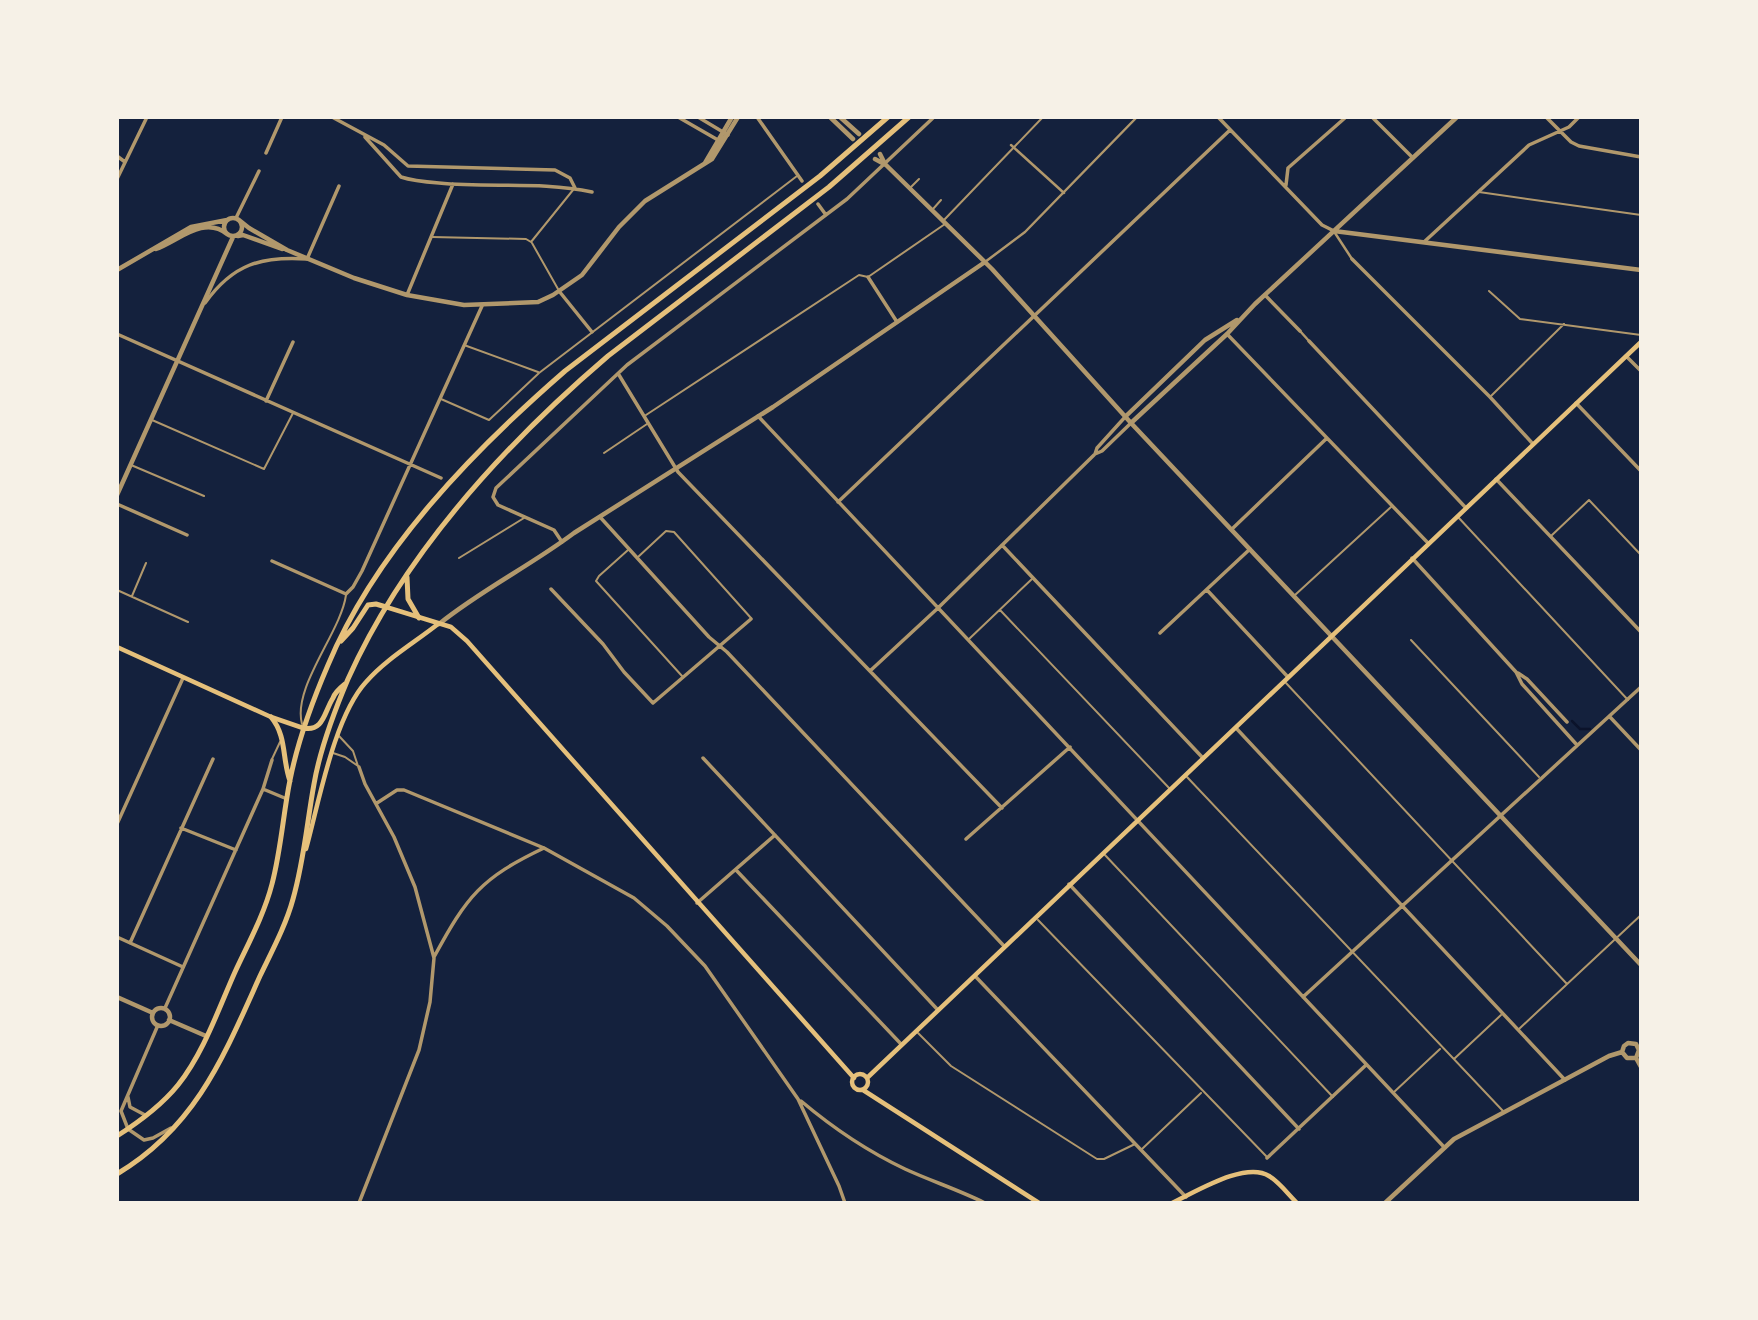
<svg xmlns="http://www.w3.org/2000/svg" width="1758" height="1320" font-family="'Space Grotesk',sans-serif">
	<rect width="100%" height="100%" fill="#14213d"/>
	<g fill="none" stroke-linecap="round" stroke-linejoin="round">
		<path stroke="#0b132b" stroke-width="2.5" d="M1572,721l8,8h10"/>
		<path stroke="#b1986c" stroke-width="2" d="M910,188l9,-9
			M1479,192l162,23
			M933,209l8,-9
			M944,220l99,-103
			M432,237l94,2 5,3 42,-52
			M532,243l26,46
			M1489,291l31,28 121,16
			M464,345l74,27
			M1491,396l73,-72
			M441,399l48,21 50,-47 258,-197
			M646,415l213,-140 9,2 77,-53
			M152,420l112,49 29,-56
			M604,453l43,-29
			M131,465l73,31
			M1458,517l170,183
			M1551,536l38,-36 52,55
			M628,550l-29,26 -3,5 86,95
			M638,557l28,-26 8,1 77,86
			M459,558l65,-40
			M117,590l71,32
			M1295,595l96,-88
			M132,596l14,-33
			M1000,610l170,179
			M968,640l65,-62
			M1411,640l128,137
			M1286,683l281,301
			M302,724c-10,-37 39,-92 44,-129
			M339,736l14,15 5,15
			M333,753l12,4 13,9
			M272,759l8,-17
			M1187,777l316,334
			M1104,854l229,243
			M1038,920l229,237
			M1519,1029l122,-114
			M918,1033l33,33 146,93h7l31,-15
			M1454,1059l47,-44
			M1393,1093l47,-44
			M1142,1149l59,-56"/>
		<path stroke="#b1986c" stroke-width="2.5" d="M1011,145l53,48
			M1335,233l17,26
			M985,262l40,-30 112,-115
			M1300,331l9,10"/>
		<path stroke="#b1986c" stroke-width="3.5" d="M332,117l52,28 24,21 147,4 15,8 5,10
			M678,117l40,23
			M698,117l30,18
			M757,117l45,64
			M1218,117l104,108 12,6
			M1372,117l41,41
			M1546,117l25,25 8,4 62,11
			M365,137l36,40c12,4 25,5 38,6 50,5 103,-2 153,9
			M266,153l16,-36
			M117,156l8,6
			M117,179l30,-62
			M1286,185l2,-17 58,-51
			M818,204l8,11
			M236,218l23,-47
			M1424,242l105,-97 40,-18 10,-10
			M1352,259l138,138 43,47
			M868,277l29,45
			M559,291l33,41
			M407,295l46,-111
			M1265,295l35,36
			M205,303c28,-39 56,-47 102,-44l32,-73
			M117,334l324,144
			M1227,334l201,209
			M1309,341l157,167
			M1626,356l15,15
			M619,375l59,97 324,336
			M266,401l27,-59
			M1576,403l65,68
			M758,416l686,731
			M1095,454l2,-6 29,-32
			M1496,479l145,153
			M838,502l392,-372
			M117,504l70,31
			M600,517l109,120 18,15 277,294
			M1232,529l95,-91
			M562,542l-8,-12 -56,-25 -5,-8 3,-9 131,-123 220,-166 87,-82
			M1002,545l200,212
			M1412,558l104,114 6,12 55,61
			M272,561l74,33 7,-7 9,-16 120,-265
			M551,589l52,55 21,28 29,31 98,-84
			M1207,590l80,86
			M1160,633l90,-84
			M870,671l68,-63 157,-154 7,-3 29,-28
			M1518,673l9,6 40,43
			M1610,717l31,33
			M1236,728l329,352
			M703,758l234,251
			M359,767l6,17 29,53 21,50 19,71 -4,44 -11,48 -60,153
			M263,789l24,10
			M377,803l20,-13h7l140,58 90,50 33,28 38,40 93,133 41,87 6,17
			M117,824l66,-146
			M181,828l55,22
			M966,839l104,-92
			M736,870l165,174
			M1069,884l230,245
			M697,903l78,-68
			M117,937l66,30
			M130,943l83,-184
			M434,957c33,-61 47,-79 110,-109
			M975,976l211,221
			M1303,997l338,-310
			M165,1008l98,-219 9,-29
			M158,1025l-37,86 7,18 16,11 9,-2 18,-10
			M128,1097l2,10 15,8
			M801,1101c32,27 66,50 104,68 26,12 54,21 80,34
			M1267,1158l99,-93"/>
		<path stroke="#b1986c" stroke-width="4.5" d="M830,117l23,22
			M840,117l19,17
			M880,154l5,10
			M875,159l11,6 106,104 139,154 510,542
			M705,163l27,-46
			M224 227a9 9 0 1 1 18 0a9 9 0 1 1-18 0Z
			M239,220l10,8 38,22 67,28 53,17 57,10 74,-3 15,-7 29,-20 37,-48 26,-26 67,-42 26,-42
			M1334,231l307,39
			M238,236l5,-1 39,14
			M156,249c22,-8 48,-34 71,-15
			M117,270l74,-43 36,-7
			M1126,416l79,-76 32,-20
			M1131,423l96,-89 28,-30 202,-187
			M117,495l116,-258
			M439,624c42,-34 91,-58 135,-91l199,-126 212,-145
			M117,997l36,16
			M152 1017a9 9 0 1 1 18 0a9 9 0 1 1-18 0Z
			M169,1020l37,16
			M1636,1044l3,6 -3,8
			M1622,1052l2,-6 4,-3 8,1
			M1622,1052l5,6h9
			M1636,1058l5,9
			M1385,1203l69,-64 155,-83 13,-4"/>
		<path stroke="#e5c07b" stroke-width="4.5" d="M386,607l65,20 16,14 387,437
			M117,647l154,70 32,11
			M306,849c13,-47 28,-132 60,-167 20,-23 48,-39 72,-58
			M852 1082a8 8 0 1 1 16 0a8 8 0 1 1-16 0Z
			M867,1078l774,-736
			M863,1090l176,113
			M1172,1203c24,-11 73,-42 97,-27 10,6 19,18 28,27"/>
		<path stroke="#e5c07b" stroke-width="5" d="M407,577l1,22 11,19
			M341,641l12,-13 15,-23 8,-1 10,3
			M271,717c16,19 11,42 19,64
			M303,728c21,4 21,-16 30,-30 2,-6 7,-10 12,-14
			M117,1136c22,-14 44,-30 61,-51 26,-33 40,-75 57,-113 13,-28 29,-57 37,-88 9,-34 11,-69 18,-104 8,-40 22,-78 38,-115 48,-115 145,-214 237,-294l255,-195 68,-59
			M117,1174c79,-47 107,-118 143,-198 12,-25 26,-51 33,-77 11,-38 14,-77 21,-115 6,-35 20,-72 34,-105 57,-127 156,-234 260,-323l221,-169 80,-70"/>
	</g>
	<rect width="1758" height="1320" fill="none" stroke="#f6f1e7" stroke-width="238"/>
</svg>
